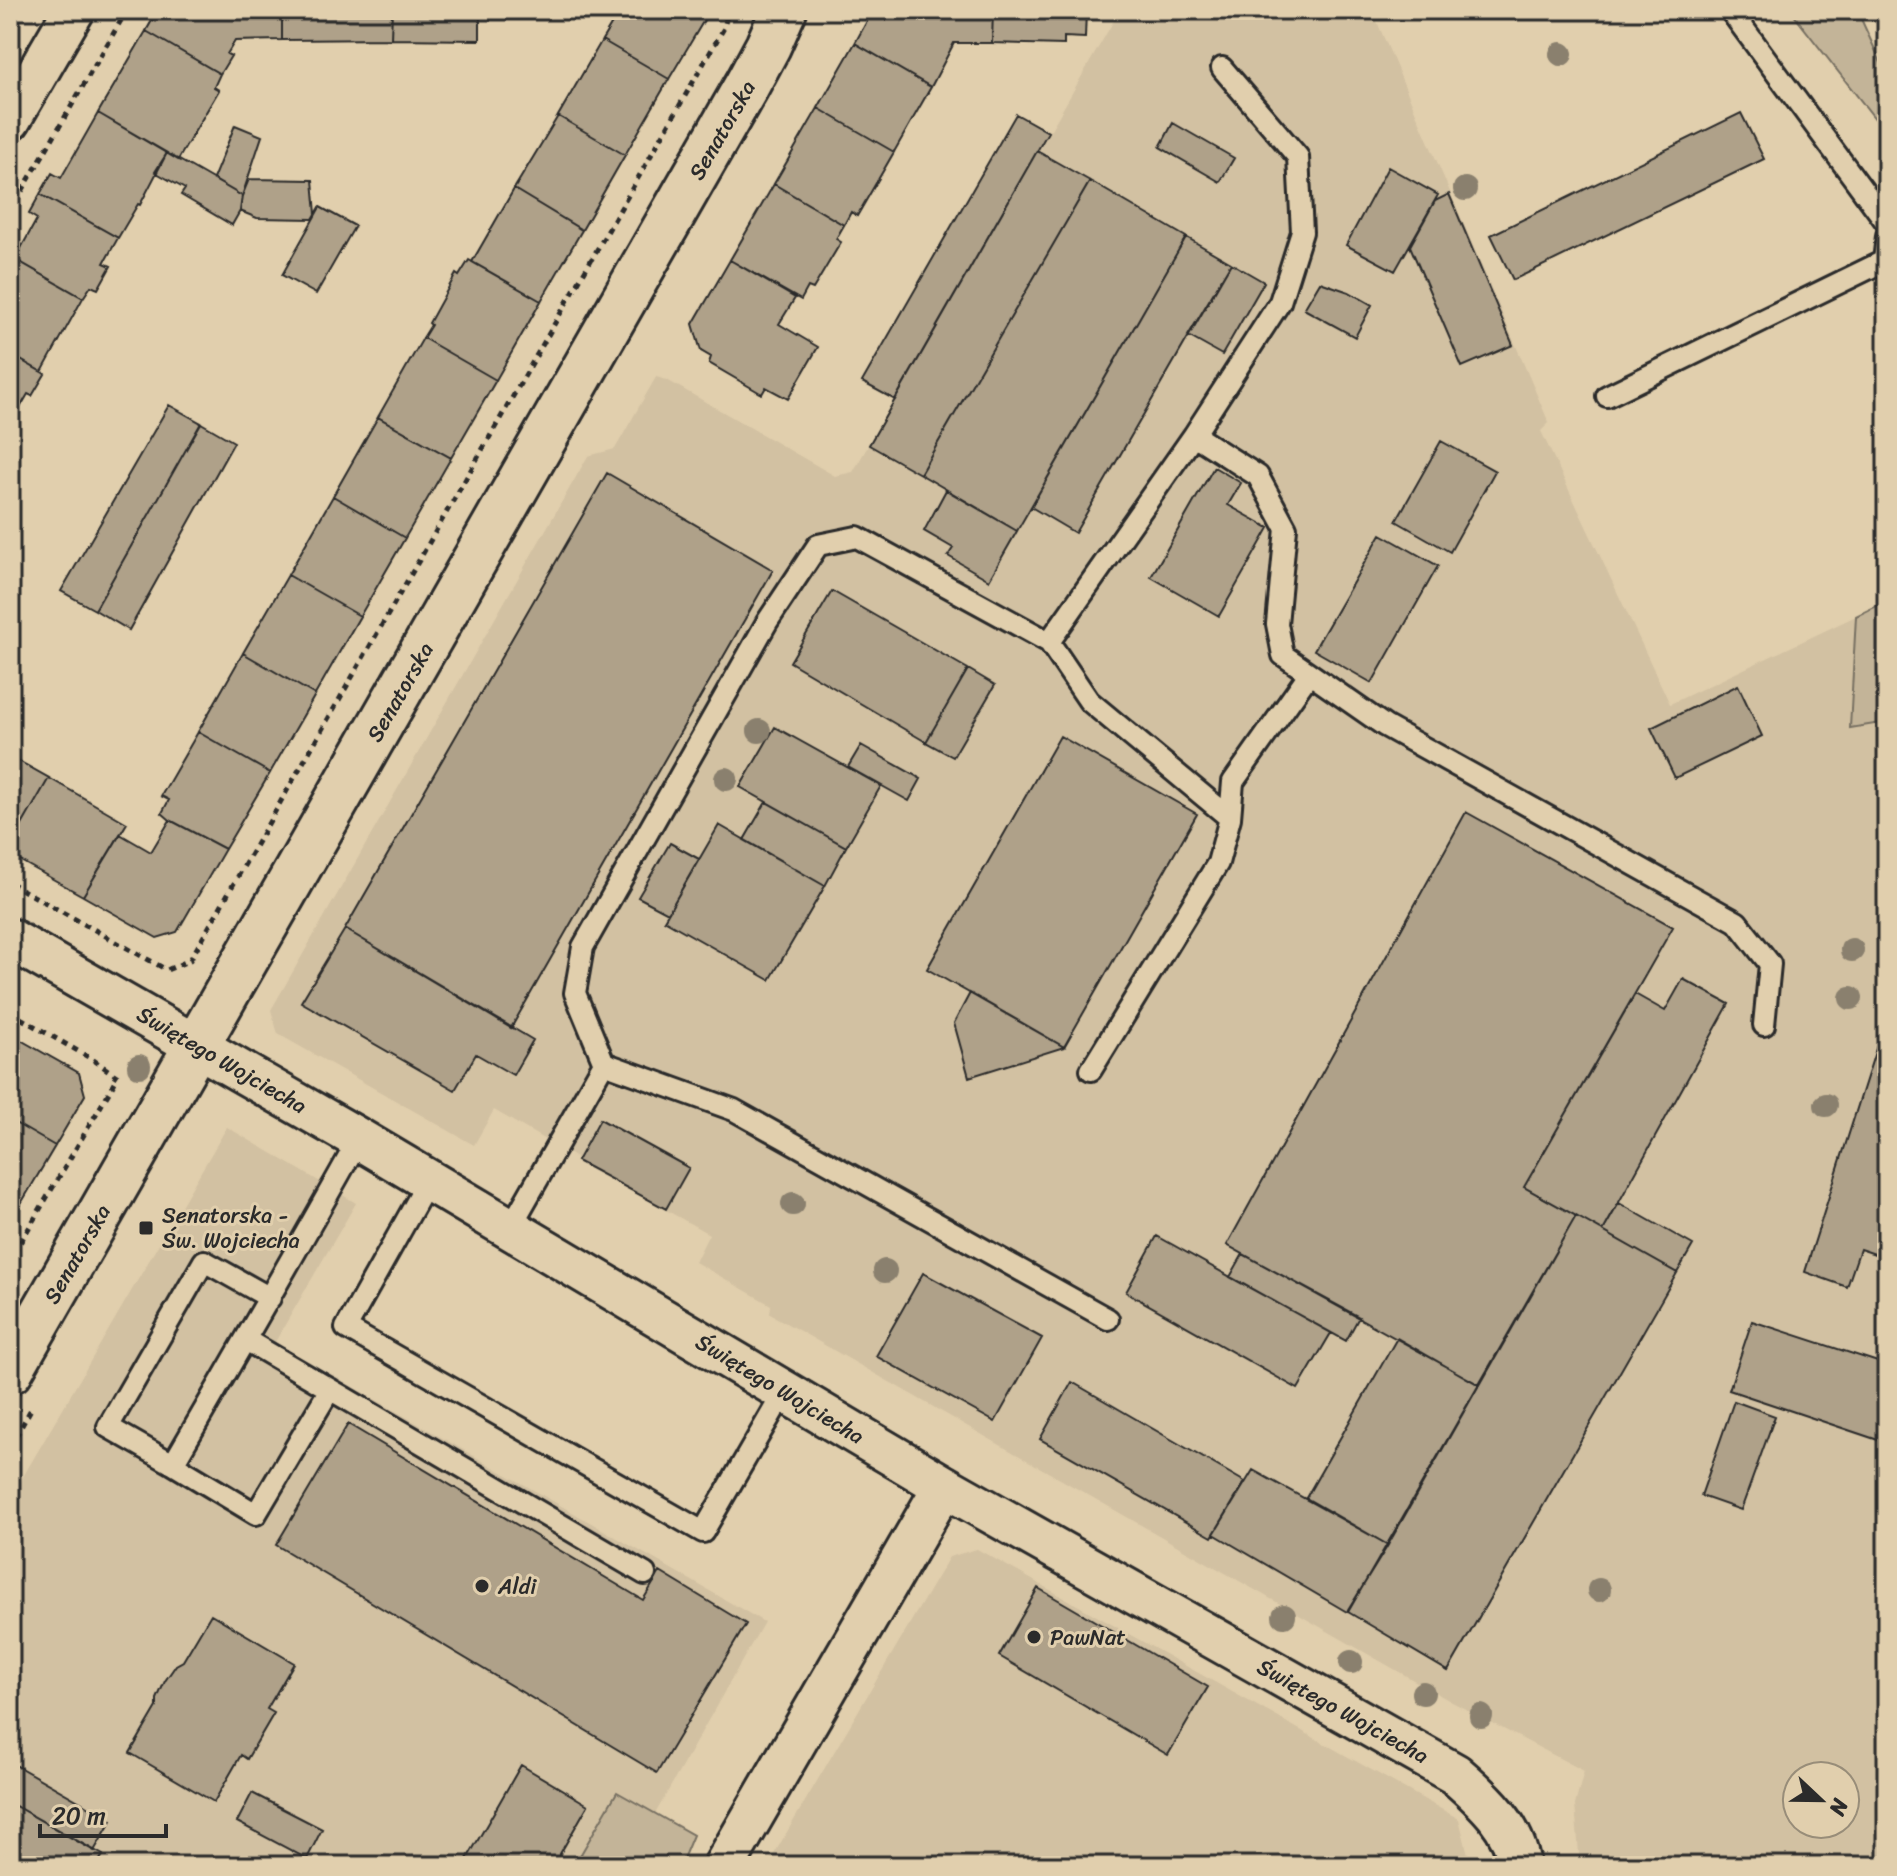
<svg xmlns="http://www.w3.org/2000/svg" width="1897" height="1876" font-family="Sriracha,sans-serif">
	<rect width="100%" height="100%" fill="#e1cfad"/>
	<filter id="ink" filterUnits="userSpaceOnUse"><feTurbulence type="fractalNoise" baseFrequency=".0125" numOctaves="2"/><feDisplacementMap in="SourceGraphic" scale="16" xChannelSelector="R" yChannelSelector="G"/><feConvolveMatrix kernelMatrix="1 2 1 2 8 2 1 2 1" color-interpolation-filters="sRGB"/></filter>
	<g filter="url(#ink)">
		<path fill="#d2c1a2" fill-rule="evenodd" d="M1120,10h252l177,413 -8,8 129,273 186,-88 -6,111 37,-5v1144h-307l-5,-61 9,-34 -132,-69 -682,-388 1,-9 -76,-43 14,-28 -131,-73v-2l-84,-49 -20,35 -196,-111 -7,-24 317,-554 27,-7 41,-72 11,3 168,96 18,-4zM1797,1776h48v48h-48z
			M227,1127l129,76 -81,139 489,280 -109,192 -38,-22 -43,74h-564v-367z
			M977,1549l482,270 12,47h-704l182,-309z"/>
		<path fill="#c3b498" stroke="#777062" stroke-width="2" d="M1790,10h67l30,66v58z
			M1887,601v121l-37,6 6,-112z
			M617,1792l76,43 -13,31h-106z"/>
		<path fill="#afa189" stroke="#2b2b2b" stroke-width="2" d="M158,10h124v30l-47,1 -8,13 4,2 -11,18 -74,-43z
			M282,10h110l-1,29 -109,1z
			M392,10h88v30l-89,-1z
			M620,10h90l-41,69 -67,-39z
			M873,10h120l-1,33h-38l-23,44 -76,-44z
			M993,10h93l-1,28 -21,-1v8l-72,-2z
			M146,31l74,43 -6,13 5,3 -41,70 -80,-47z
			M602,40l67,39 -44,76 -67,-39z
			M855,43l76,44 -37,65 -76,-44z
			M818,108l76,44 -37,64 -6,-4 -7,13 -70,-41z
			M98,113l69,40 -27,52 -2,-1 -20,34 -78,-44 12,-21 9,5z
			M1741,113l23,46 -251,121 -22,-45z
			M1016,114l32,18 -153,268 -33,-18z
			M558,116l67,39 -43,75 -68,-41z
			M1173,123l61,35 -14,24 -60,-35z
			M235,125l27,11 -20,60 -29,-17z
			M1037,151l53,30 -170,293 -51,-29z
			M167,153l75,43 -2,15 -8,14 -51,-30 4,-6 -30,-17z
			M1388,167l50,28 -43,76 -49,-26z
			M249,179l64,1 3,34 -3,5 -56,-1 -17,-7 2,-15z
			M1090,181l96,56 -169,294 -97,-57z
			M774,184l70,41 -8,14 5,3 -28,47 -5,-2 -7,13 -71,-40z
			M514,189l68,41 -41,71 -69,-39z
			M40,194l78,44 -14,25 7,3 -13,23 -7,-3 -8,12 -68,-39 22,-40 -8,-5z
			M1449,194l64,151 -51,22 -52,-121 25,-45z
			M320,207l35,19 -39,68 -34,-19z
			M1186,237l45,26 -156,270 -44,-26z
			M15,259l68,39 -41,74 -32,-18v-88z
			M469,260l72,41 -45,79 -73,-42 8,-13 -2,-2 27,-49 3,2z
			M730,260l65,38 -16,26 39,23 -30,52 -22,-12 -4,7 -53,-31 2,-6 -10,-6 -8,-27z
			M1231,263l33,19 -42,73 -34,-19z
			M1320,282l29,10 23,13 -17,32 -51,-28z
			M423,338l73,42 -45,78 -73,-41z
			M10,354l35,20 -13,22 -4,-2 -18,31z
			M169,405l32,18 -106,187 -34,-19z
			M378,417l73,41 -46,80 -72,-42z
			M201,423l33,19 -105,188 -34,-20z
			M1441,441l54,30 -45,81 -54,-31z
			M1214,467l27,16 -13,22 41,23 -50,88 -68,-39z
			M607,473l166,97 -262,458 -166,-99z
			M946,490l71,41 -28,49 -41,-24 5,-8 -29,-17z
			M333,496l72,42 -45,78 -72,-41z
			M1381,534l57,32 -66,117 -58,-33z
			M288,575l72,41 -45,79 -72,-42z
			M832,591l136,78 -42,73 -136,-80z
			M243,653l72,42 -45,78 -72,-41z
			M968,669l27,16 -42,72 -27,-15z
			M1738,685l24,51 -87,42 -24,-50z
			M775,727l106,59 -35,61 -106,-60z
			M198,732l72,41 -45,76 -55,-29 -8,-7 7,-13 -8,-4z
			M1060,736l137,78 -133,233 -137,-78z
			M861,745l60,34 -12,22 -61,-34z
			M10,756l39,22 -39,68z
			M49,778l78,45 -44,73 -73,-41v-9z
			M766,802l80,45 -21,39 -81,-46z
			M1466,812l207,115 -149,260 52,29 -96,169 -253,-140z
			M170,820l55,29 -48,83 -20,6 -74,-42 37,-62 31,18z
			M719,825l106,61 -55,94 -106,-60z
			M670,843l29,16 -31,54 -30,-16z
			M345,929l188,111 -20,35 -37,-21 -21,36 -154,-88z
			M1683,979l46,25 -126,227 -79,-44 111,-193 30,17z
			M970,993l94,54 -95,30 -15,-54z
			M1887,1014v244l-27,-9 -13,38 -42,-15z
			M10,1034l69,39 6,22 -30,51 -45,-26z
			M600,1119l89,49 -23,41 -89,-48z
			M10,1120l45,26 -36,61 -9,-5z
			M1619,1203l74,42 -16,28 -74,-42z
			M1576,1216l101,57 -229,398 -100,-59z
			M1157,1236l174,97 -33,56 -172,-97z
			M1243,1254l116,63 -13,24 -116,-64z
			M923,1273l119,65 -47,84 -119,-66z
			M1752,1321l135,44v78l-158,-53z
			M1397,1338l82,47 -91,160 -82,-47z
			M1072,1382l173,100 -33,55 -172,-98z
			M1734,1401l41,15 -34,94 -40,-14z
			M348,1424l295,176 17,-28 86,52 -89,149 -381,-228z
			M1253,1470l135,75 -41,67 -133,-78z
			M1038,1588l170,99 -40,68 -169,-99z
			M211,1614l83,49 -27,46 7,4 -27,46 -6,-4 -27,47 -84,-49 27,-46v-8l8,-18 11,-16 7,-4z
			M10,1762l102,58 -18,31 -84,-48z
			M521,1765l67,40 -35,61h-90z
			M252,1793l70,36 -15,30 -70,-37z
			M10,1803l93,52 -7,11h-86z"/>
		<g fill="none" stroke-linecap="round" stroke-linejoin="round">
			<defs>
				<path id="lane" d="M1730,10l157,213
					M1607,396l277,-135 3,-25
					M1194,435l64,41 28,52 -9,96 6,31 102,71 352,196 33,42 -6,61
					M1049,642l40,59 141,117
					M604,1063l130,47 374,209
					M1091,1070l127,-207 12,-45 3,-36 76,-108
					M429,1180l-83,148 357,204 81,-140
					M510,1228l94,-165 -29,-70 8,-46 184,-325 51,-77 39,-8 192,105 145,-207 86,-133 22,-70 -4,-75 -76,-89
					M270,1298l-66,-37 -96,166 65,37c63,-108 125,-216 186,-325
					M246,1340l399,234
					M173,1464l83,50 74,-125"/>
				<path id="street" d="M10,120l64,-110
					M10,939l349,200 585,347 511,288c29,25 59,52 65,92
					M724,1866l220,-380"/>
				<path id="secondary" d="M10,1371l737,-1286 21,-39 16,-36"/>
			</defs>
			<use href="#lane" stroke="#2b2b2b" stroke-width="26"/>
			<use href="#street" stroke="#2b2b2b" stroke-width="46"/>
			<use href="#secondary" stroke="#2b2b2b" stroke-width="50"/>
			<path stroke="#2b2b2b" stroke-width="5" stroke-dasharray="6 6" stroke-linecap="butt" d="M10,212l117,-202
				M10,883l157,87 23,-10 534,-932 4,-18
				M10,1012l85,49 23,16 -108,183
				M10,1447l21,-38"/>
			<use href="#lane" stroke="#e1cfad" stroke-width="20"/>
			<use href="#street" stroke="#e1cfad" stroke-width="40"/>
			<use href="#secondary" stroke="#e1cfad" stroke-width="44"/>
		</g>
		<g fill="#8a806e">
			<circle cx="1561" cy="54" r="12"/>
			<circle cx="1465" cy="189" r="12"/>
			<circle cx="759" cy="731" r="12"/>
			<circle cx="726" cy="779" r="12"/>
			<circle cx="1852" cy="950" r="12"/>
			<circle cx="1851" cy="998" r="12"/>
			<circle cx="139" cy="1066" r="12"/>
			<circle cx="1826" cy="1105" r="12"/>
			<circle cx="793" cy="1204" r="12"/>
			<circle cx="885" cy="1271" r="12"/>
			<circle cx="1599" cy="1590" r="12"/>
			<circle cx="1284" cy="1616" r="12"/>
			<circle cx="1351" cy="1662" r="12"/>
			<circle cx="1423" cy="1693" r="12"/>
			<circle cx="1481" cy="1716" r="12"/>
		</g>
	</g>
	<g fill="#2b2b2b" stroke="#e1cfad" stroke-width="3">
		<rect x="138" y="1220" width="16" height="16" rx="4"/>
		<circle cx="482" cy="1586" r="8"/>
		<circle cx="1034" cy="1637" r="8"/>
	</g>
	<g text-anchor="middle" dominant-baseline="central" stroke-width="6" stroke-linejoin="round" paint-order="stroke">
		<g font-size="22" fill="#2b2b2b" stroke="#e1cfad">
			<text transform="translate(722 130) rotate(-60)">Senatorska</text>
			<text transform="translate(400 692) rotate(-60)">Senatorska</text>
			<text transform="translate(222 1060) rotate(30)">Świętego Wojciecha</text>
			<text transform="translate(77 1254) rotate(-60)">Senatorska</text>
			<text transform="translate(780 1389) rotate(31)">Świętego Wojciecha</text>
			<text transform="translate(1343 1711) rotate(29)">Świętego Wojciecha</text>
		</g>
		<g font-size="22" fill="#2b2b2b" stroke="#e1cfad" text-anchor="start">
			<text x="162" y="1215">Senatorska -<tspan x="162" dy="25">Św. Wojciecha</tspan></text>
			<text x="498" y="1586">Aldi</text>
			<text x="1050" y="1637">PawNat</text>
		</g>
	</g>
	<rect width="1897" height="1876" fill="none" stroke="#e1cfad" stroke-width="40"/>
	<rect x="20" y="20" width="1857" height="1836" fill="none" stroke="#2b2b2b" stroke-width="3" filter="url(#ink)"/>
	<g transform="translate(1821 1800) rotate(112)"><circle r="38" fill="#e1cfad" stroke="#988d79" stroke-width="2"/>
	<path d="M0-6L14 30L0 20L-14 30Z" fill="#2b2b2b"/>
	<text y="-12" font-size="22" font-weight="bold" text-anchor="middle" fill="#2b2b2b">N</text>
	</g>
	<path d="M40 1824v12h126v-12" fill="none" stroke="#2b2b2b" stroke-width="4"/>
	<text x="52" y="1824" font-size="24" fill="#2b2b2b" stroke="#e1cfad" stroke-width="6" paint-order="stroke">20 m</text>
</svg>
